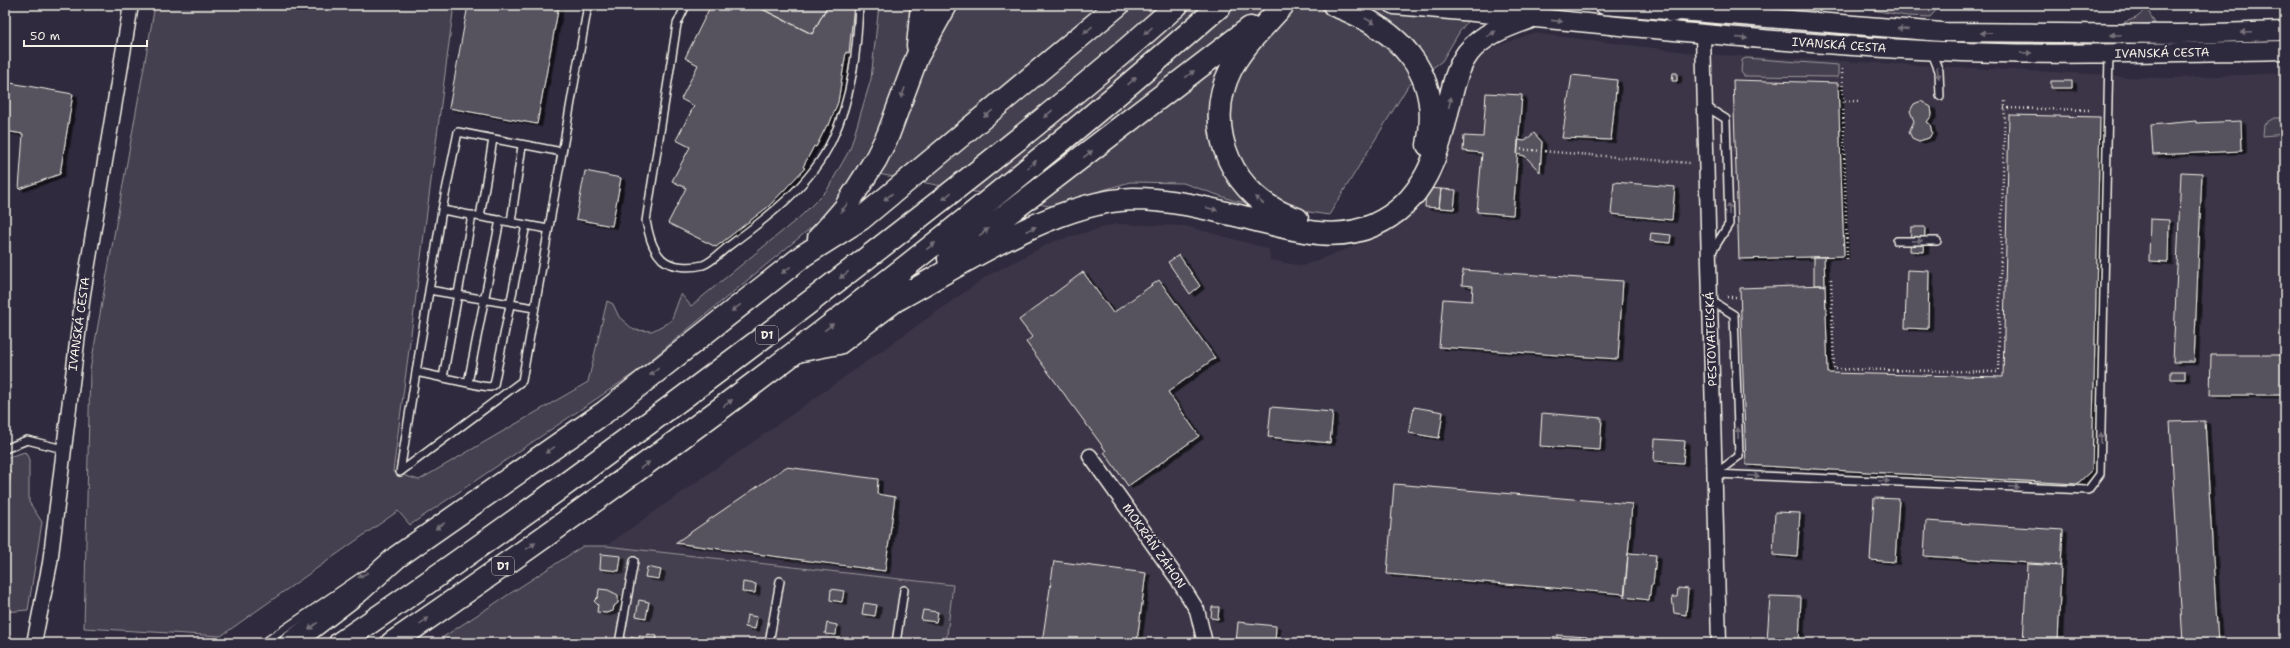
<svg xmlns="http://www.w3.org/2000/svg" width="2290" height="648" font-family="'Shantell Sans',sans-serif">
	<defs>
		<filter id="shadow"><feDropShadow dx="4.5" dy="2.5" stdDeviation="0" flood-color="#0009"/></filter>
	</defs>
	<rect width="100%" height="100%" fill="#2f2a3d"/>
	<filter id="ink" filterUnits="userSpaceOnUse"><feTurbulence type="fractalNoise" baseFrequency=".025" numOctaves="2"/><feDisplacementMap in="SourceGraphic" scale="8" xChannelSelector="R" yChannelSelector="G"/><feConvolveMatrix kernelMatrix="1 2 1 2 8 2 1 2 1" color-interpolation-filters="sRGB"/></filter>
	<g filter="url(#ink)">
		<path fill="#3b3647" d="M1532,33l171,21 406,21 9,2 52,1 115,-5v570h-1339l6,-58 -346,-39 381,-270 65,-34 63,-18 71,2 83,23 1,11 32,6 81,-31 21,-14 23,-21 17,-28 21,-85 9,-21 13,-16z"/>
		<path fill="#454050" stroke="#9c989c" d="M155,5h299l-61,467 26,8 169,-98 19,-81 6,3 6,13 15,13 18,1 19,-10 10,-27 10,12 110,-90 26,-26 23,-41 21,-70 8,-74h601l-20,26 -18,30 -34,25 -79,129 -94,-14 -52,-18 -53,-1 -81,24 -187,-35 -22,33 -204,168 -226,153 -12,-14 -177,125 -137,-8 6,-258z
			M1845,5h96l-11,12 -24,-1z
			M2147,9l8,14 -41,3 22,-8z
			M1746,58l92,7v12l-94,-1 -3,-4 1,-12z
			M2274,118h11v16l-22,2 1,-12z
			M25,452l4,7v43l13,20 -14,88 -23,2v-99l6,-40 -6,-8v-7z
			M583,546h23l347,39 -7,58h-512z"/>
		<path fill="#56525f" stroke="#f4f1e8" filter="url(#shadow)" d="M468,5h91l-22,119 -88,-16z
			M711,5h43l58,29 16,-29h26l-5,48 -3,-1 -8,50 -9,23h-2l-11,22 -2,-1 -11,21 2,1 -36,38 -53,41 -48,-24 18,-35 -14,-7 18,-34 -14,-7 18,-34 -13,-7 17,-34 -13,-7z
			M754,5h74l-16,29z
			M1673,73h4v8h-5z
			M1572,75l45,5 -6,60 -49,-2z
			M1733,80l105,3 6,173 -105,3z
			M2051,81h21v7h-21z
			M5,82l68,12 -13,80 -41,15 4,-55 -18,-3z
			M1486,93l36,2 -9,120 -36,-3 5,-59 -19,-2 1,-15 19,1z
			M1921,101l10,6 1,8 -5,7 3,2 2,9 -3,5 -10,3 -7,-3 -3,-6 5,-11 -4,-10 4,-7z
			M2009,115l91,2 -8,353 -15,14 -331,-19 -6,-177 85,-3 3,88 175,4z
			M2196,121v2l45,-2 1,30 -89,4 -2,-30z
			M1534,133l8,9 -2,30 -15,-16 -8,-2 1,-14 7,1z
			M585,171l36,7 -9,48 -36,-7z
			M2181,172l21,1 -8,189h-21z
			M1614,182l61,5 -3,33 -61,-6z
			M1426,188l15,1 -2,19 -14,-1z
			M1441,189l15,1 -2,19 -15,-1z
			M2150,219l19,1 -1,42 -19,-1z
			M1911,227h14l-1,25 -14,-1z
			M1651,233l20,2 -1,8 -20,-2z
			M1179,255l21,31 -10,8 -22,-32z
			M1814,257h10l1,28h-11z
			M1463,270l160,11 -5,78 -179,-12 4,-48 29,2 1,-15 -11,-1z
			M1907,270l22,1 -1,58 -23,-1z
			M1083,272l30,41 46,-33 56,78 -47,34 31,44 -71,50 -24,-34 2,-1 -80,-109 6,-5 -13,-17z
			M2211,355h74v40h-75z
			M2171,371h14v8h-14z
			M1271,407l62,5 -3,31 -62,-6z
			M1414,407l29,5 -4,26 -30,-5z
			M1542,413l60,5 -2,32 -60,-4z
			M2205,421l13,222h-35l-13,-221z
			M1655,439l30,2 -2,22 -29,-2z
			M786,467l92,12 -1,15 18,3 -10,74 -210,-28z
			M1394,484l238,20 -7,90 -238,-20z
			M1874,498l25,1 -4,63 -25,-2z
			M1775,512l25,1 -3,44 -24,-2z
			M1926,521l137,9 -2,35 -137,-9z
			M1628,553l28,2 -3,30h-2l-2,15 -25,-3z
			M601,554l20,2 -2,15 -19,-2z
			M1054,561l92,12 -9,68h4v2h-99z
			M2027,564l34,2 -3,77h-35z
			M647,567l14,3 -2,9 -14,-2z
			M743,582l13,2 -1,9 -13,-1z
			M1678,588l10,1 -2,26 -12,-2 -2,-16h5z
			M599,589l9,1 10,5v8l-4,3 -1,5 -7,2 -9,-1 1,-7 -4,-4 4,-4z
			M831,589l13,2 -2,11 -12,-2z
			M1770,596l31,1 -2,46 -32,-2z
			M639,600l10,2 -3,16 -10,-2z
			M864,603l13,2 -2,11 -13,-2z
			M1212,607h7l-1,12 -7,-1z
			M923,610l15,2 -2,10 -15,-2z
			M747,615l10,2 -2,12 -10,-2z
			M1238,622l38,4 -1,17h-39z
			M827,623l10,2 -1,10 -11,-1z
			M648,634l9,2 -1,6 3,1h-29l1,-6 8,2v-3l8,1z
			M1557,635l30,2v6h-31z
			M569,639l10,2v2h-10z
			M1593,640l32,3h-32z"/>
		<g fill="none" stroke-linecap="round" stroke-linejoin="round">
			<defs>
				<path id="service" d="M686,5l-9,19 -31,197c3,14 6,28 16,38 10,9 29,9 41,6 9,-3 19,-14 27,-20 38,-28 81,-60 102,-105 20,-42 25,-89 27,-135
					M1931,51l8,20 1,25
					M1705,106l21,13 3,105 -18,29
					M562,152l-104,-20 -16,78 -42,262 122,-91 66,-376
					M442,210l84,15
					M480,217l13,-78
					M511,222l11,-76
					M1897,241h40
					M429,290l105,18
					M1710,300l24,15 5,141 -24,18
					M416,372l66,14 8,1 4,-2 32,-160 22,4
					M443,378l29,-163
					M468,383l32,-163
					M5,449l22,-9 36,9
					M1715,474l373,16 12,-16 9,-420
					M264,643l99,-68
					M619,643l15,-82
					M769,643l11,-62
					M896,643l8,-53"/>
				<path id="minor" d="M1703,35l16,608
					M1090,456l87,122 20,32 8,33
					M34,643l16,-80 33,-269 48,-289"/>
				<path id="tertiary" d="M1394,5c189,16 378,39 568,47 107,4 215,0 323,-2
					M1604,5l338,27 237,2 106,-3"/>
				<path id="motorway" d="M1283,5c-17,20 -40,40 -52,64 -30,59 2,131 66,150
					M1334,5c64,24 109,66 94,140
					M1672,11l21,-6
					M918,46l4,-41
					M819,238l26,-30 31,-49 12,-24 29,-78 29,-52
					M949,259l301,-231
					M898,299c65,-36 160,-98 235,-100 41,0 80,11 119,20 41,10 82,24 122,6 51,-23 64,-71 75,-121 4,-17 8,-36 19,-51 15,-19 38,-27 60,-35
					M802,350l37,-7 70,-53
					M291,643l68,-52 38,-34 208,-145 199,-157 57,-36 257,-214
					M340,643c162,-110 319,-226 475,-345 123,-95 246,-189 362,-293
					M392,643c288,-197 567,-408 829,-638"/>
			</defs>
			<use href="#service" stroke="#f4f1e8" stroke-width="10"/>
			<use href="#minor" stroke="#f4f1e8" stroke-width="17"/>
			<use href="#tertiary" stroke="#f4f1e8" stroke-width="21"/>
			<use href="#motorway" stroke="#f4f1e8" stroke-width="25"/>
			<path stroke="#f4f1e8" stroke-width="2.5" stroke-dasharray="1 3" stroke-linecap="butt" d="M2187,5l5,9
				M1842,69l1,32
				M2004,108l85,2
				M1517,149l173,14
				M1847,259l-4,-158h17
				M1831,279l3,90 164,3 7,-273
				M1727,297h12
				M525,640v3"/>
			<use href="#service" stroke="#2f2a3d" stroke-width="7"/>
			<use href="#minor" stroke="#2f2a3d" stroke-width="14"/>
			<use href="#tertiary" stroke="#2f2a3d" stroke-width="18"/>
			<use href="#motorway" stroke="#2f2a3d" stroke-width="22"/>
		</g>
		<defs><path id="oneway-solid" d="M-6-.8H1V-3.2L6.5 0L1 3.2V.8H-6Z"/></defs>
		<g fill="#747079">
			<use href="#oneway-solid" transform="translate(1370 21) rotate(30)"/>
			<use href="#oneway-solid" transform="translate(1557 21) rotate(6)"/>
			<use href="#oneway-solid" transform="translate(1903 29) rotate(-175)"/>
			<use href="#oneway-solid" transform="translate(1088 30) rotate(140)"/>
			<use href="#oneway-solid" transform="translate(1148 31) rotate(138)"/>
			<use href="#oneway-solid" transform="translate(2246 32) rotate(178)"/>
			<use href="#oneway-solid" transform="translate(1986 33) rotate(-179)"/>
			<use href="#oneway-solid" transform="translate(1491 34) rotate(-32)"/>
			<use href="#oneway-solid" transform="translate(2116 35) rotate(180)"/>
			<use href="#oneway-solid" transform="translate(1742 38) rotate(4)"/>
			<use href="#oneway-solid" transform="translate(2026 53) rotate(1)"/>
			<use href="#oneway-solid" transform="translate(1938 73) rotate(80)"/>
			<use href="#oneway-solid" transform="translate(1190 74) rotate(-38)"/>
			<use href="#oneway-solid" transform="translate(1132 81) rotate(-41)"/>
			<use href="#oneway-solid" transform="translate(903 93) rotate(110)"/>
			<use href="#oneway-solid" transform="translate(1450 102) rotate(-77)"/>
			<use href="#oneway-solid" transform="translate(988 114) rotate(141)"/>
			<use href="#oneway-solid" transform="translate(1048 114) rotate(140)"/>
			<use href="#oneway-solid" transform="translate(1088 154) rotate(-38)"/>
			<use href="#oneway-solid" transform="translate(1032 164) rotate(-40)"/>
			<use href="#oneway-solid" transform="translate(947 196) rotate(141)"/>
			<use href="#oneway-solid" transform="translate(888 197) rotate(141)"/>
			<use href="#oneway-solid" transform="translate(1259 200) rotate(-141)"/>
			<use href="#oneway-solid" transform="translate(844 208) rotate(128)"/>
			<use href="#oneway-solid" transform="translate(1212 209) rotate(14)"/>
			<use href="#oneway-solid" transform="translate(1729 209) rotate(-91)"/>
			<use href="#oneway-solid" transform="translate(1031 229) rotate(-25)"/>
			<use href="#oneway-solid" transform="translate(984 232) rotate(-37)"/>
			<use href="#oneway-solid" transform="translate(1917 241) rotate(1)"/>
			<use href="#oneway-solid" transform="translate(931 246) rotate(-38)"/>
			<use href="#oneway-solid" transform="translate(786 270) rotate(142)"/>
			<use href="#oneway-solid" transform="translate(844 275) rotate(143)"/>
			<use href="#oneway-solid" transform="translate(736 308) rotate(143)"/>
			<use href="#oneway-solid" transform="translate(829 327) rotate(-38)"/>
			<use href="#oneway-solid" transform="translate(654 372) rotate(141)"/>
			<use href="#oneway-solid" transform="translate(728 403) rotate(-37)"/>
			<use href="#oneway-solid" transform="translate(1738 433) rotate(-92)"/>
			<use href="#oneway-solid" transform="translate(2101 438) rotate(-89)"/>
			<use href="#oneway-solid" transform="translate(550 450) rotate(145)"/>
			<use href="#oneway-solid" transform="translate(645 465) rotate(-36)"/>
			<use href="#oneway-solid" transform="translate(1754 476) rotate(2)"/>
			<use href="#oneway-solid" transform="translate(1884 481) rotate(2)"/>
			<use href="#oneway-solid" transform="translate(2014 487) rotate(2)"/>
			<use href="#oneway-solid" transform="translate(440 526) rotate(145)"/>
			<use href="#oneway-solid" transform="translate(531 546) rotate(-35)"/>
			<use href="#oneway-solid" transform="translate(363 575) rotate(152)"/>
			<use href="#oneway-solid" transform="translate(424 621) rotate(-34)"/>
			<use href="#oneway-solid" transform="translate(313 626) rotate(143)"/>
		</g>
	</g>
	<g text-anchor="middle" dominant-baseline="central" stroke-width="3" stroke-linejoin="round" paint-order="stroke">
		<g fill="#2f2a3d" stroke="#b9b5b5" stroke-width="1">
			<rect x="756" y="326" width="22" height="18" rx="3"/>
			<rect x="492" y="557" width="22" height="18" rx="3"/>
		</g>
		<g font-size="11" font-weight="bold" fill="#f4f1e8">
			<text x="767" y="335">D1</text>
			<text x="503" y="566">D1</text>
		</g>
		<g font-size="12" fill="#f4f1e8" stroke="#2f2a3d">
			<text transform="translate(1839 45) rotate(4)">IVANSKÁ CESTA</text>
			<text transform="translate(2162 53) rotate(-1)">IVANSKÁ CESTA</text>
			<text transform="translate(79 324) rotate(-82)">IVANSKÁ CESTA</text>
			<text transform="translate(1711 339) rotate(-92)">PESTOVATEĽSKÁ</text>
			<text transform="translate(1154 546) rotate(55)">MOKRÁŇ ZÁHON</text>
		</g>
	</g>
	<rect width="2290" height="648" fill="none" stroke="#2f2a3d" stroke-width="20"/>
	<rect x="10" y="10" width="2270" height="628" fill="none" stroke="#f4f1e8" stroke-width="1.5" filter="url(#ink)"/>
	<path d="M24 40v6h123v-6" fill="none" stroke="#f4f1e8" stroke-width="2"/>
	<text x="30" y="40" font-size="12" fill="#f4f1e8" stroke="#2f2a3d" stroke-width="3" paint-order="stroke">50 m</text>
</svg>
